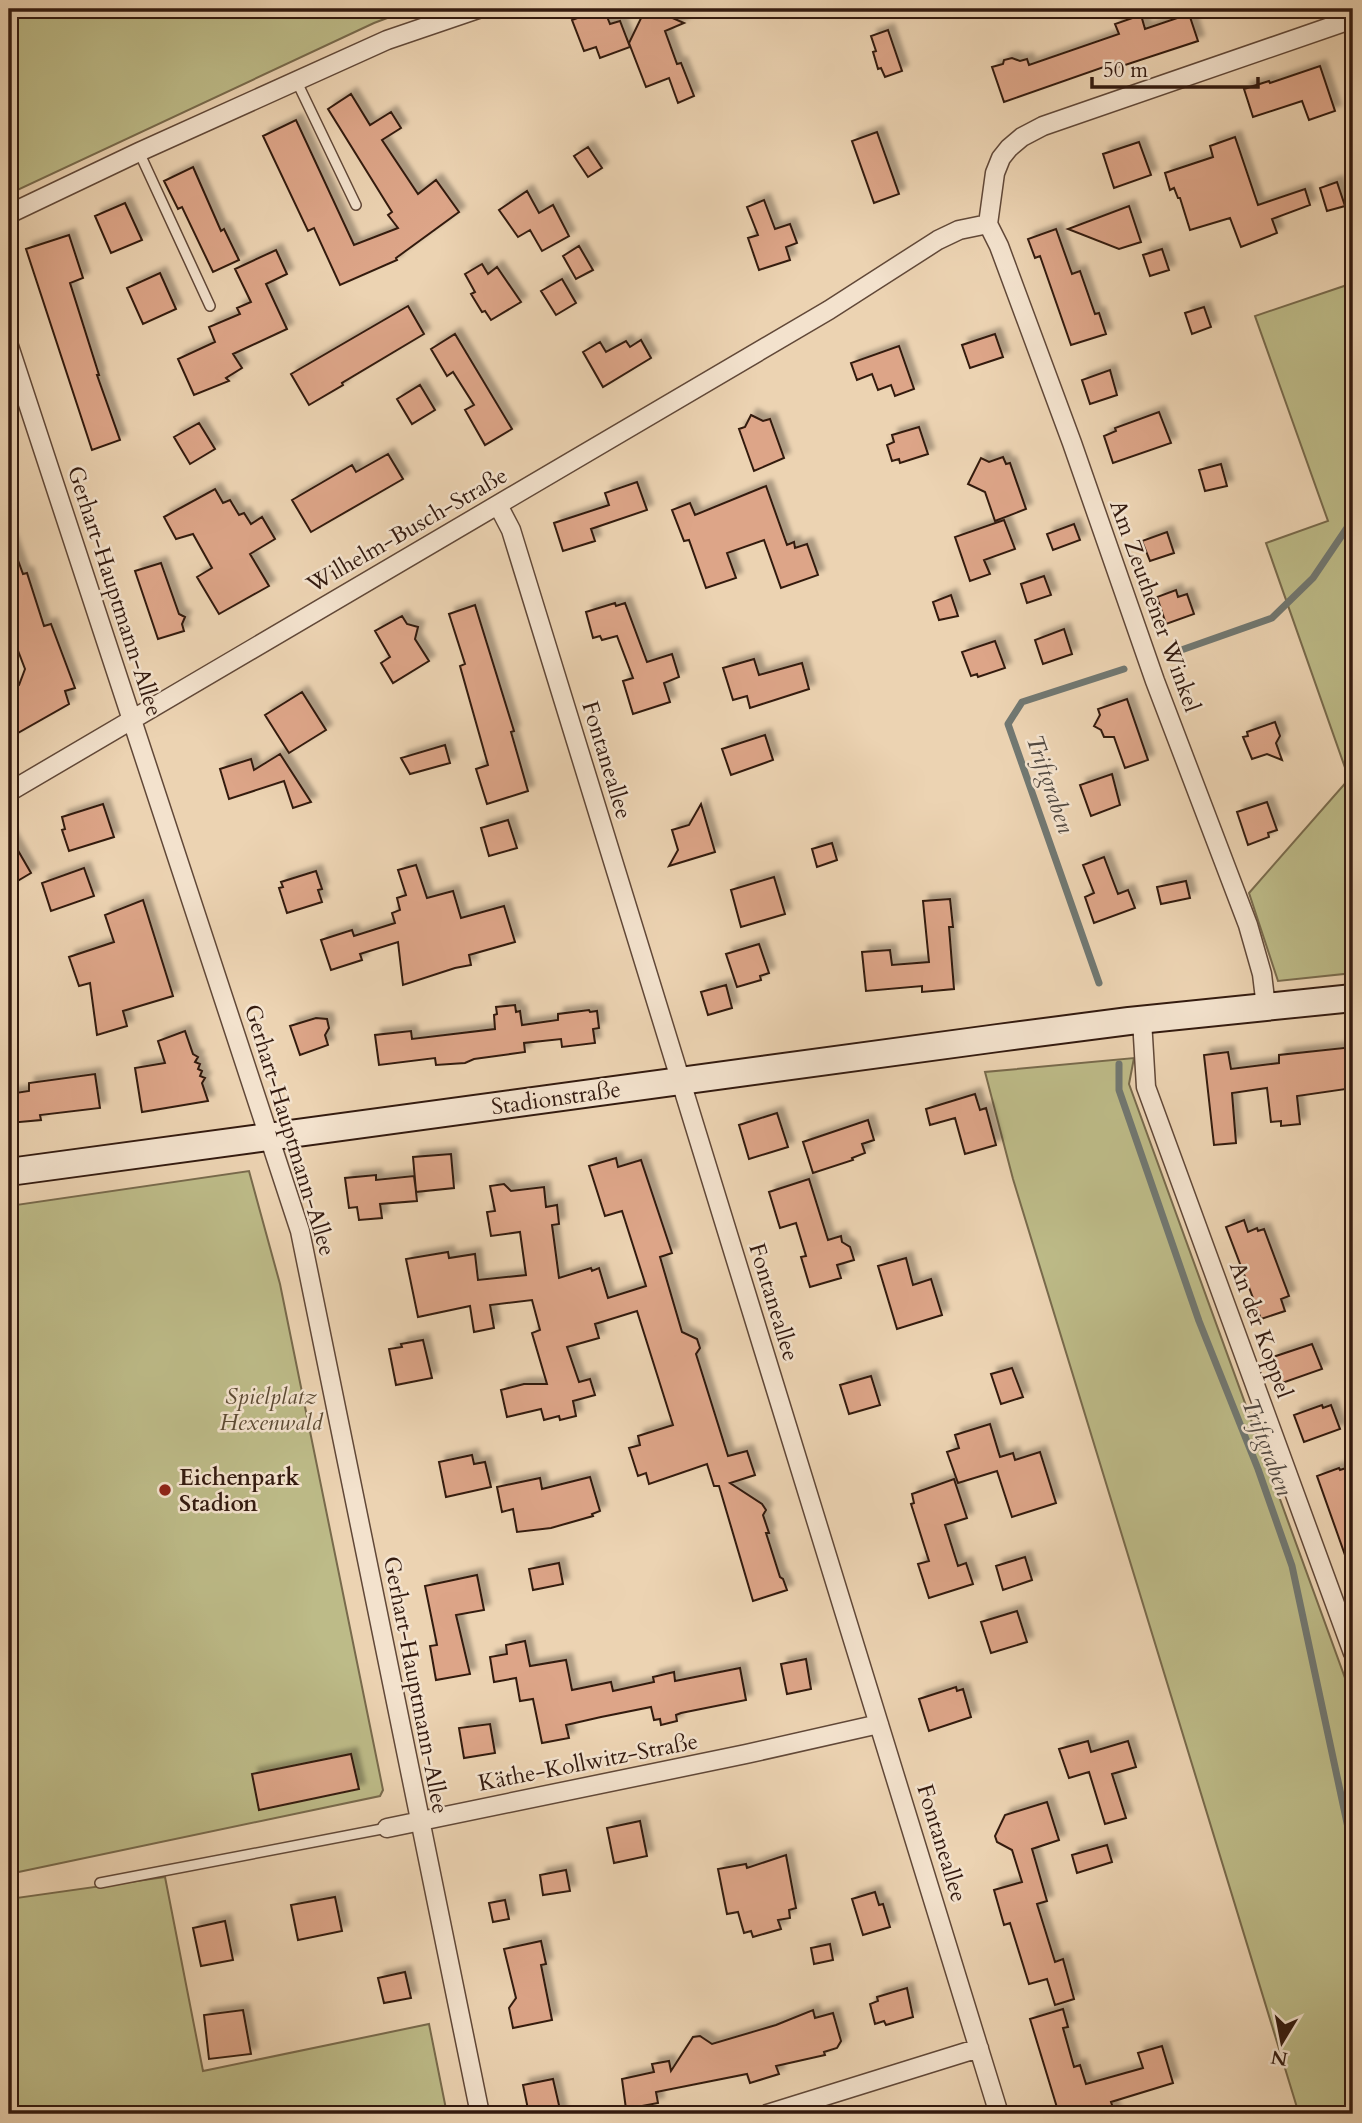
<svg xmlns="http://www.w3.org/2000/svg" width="1362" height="2123" font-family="Cardo,serif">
	<defs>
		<filter id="shadow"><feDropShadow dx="6" dy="-6" stdDeviation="2" flood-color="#0004"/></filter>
	</defs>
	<rect width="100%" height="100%" fill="#ecd3b2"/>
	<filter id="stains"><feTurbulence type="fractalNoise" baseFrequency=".00286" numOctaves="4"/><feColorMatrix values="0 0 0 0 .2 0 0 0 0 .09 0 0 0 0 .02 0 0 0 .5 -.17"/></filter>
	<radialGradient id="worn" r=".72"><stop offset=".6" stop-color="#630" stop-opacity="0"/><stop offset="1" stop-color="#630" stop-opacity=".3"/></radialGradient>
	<path fill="#bdbb88" stroke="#786a4c" stroke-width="2" d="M9,9h402l-37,14 -365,171z
		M1353,283v690l-75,8 -29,-88 100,-114 -83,-236 62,-22 -73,-205z
		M1134,1058l-5,26 224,616v414h-54l-286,-935 -28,-107z
		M249,1171l31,113 103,506 -3,6 -371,78v-668z
		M165,1877l38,194 226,-47 18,90h-438v-215z"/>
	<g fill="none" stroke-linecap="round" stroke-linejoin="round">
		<path stroke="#717872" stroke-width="7" d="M1170,654l102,-36 41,-40 40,-59
			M1099,983l-91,-259 14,-22 102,-33
			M1119,1064v26l80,231 59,148 34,97 61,285"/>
	</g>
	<path fill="#dda588" stroke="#331a0f" stroke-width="2" filter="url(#shadow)" d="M601,9h3l6,15 10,-3 10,26 -30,11 -4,-11 -12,4 -12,-31z
		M652,9l32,14 -19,8 12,33 4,-1 13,33 -16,7 -9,-25 -23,9 -17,-44 15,-31z
		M1189,14l9,27 -82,27 -1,-5 -111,39 -12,-35 11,-3 1,-4 8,-2 8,3 7,-2 2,6 90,-31 -4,-10 26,-9 4,14z
		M888,30l14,41 -17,6 -4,-9 -3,1 -5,-17 3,-1 -5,-15z
		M1320,66l15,45 -26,9 -7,-19 -49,16 -9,-28 25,-8 1,2z
		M351,94l19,31 21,-13 10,16 -19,12 36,54 18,-14 23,32 -63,46 1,2 -57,25 -26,-57 -6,3 -45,-95 33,-16 58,125 44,-17 -10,-13 4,-3 -64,-103z
		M877,132l22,62 -25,9 -22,-62z
		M1235,137l23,68 47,-16 5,16 -38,14 5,14 -36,14 -11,-29 -40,12 -10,-32h-2l-4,-10 -4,2 -5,-17 48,-16 -3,-11z
		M1139,142l12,33 -37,13 -11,-34z
		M588,147l14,21 -14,9 -14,-21z
		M193,167l28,64 3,-2 15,31 -26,12 -31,-65 -4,2 -14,-28z
		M1337,182l8,24 -18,5 -7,-23z
		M527,191l12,22 14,-8 16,31 -27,15 -12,-21 -12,7 -19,-27z
		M764,200l11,29 15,-5 7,19 -11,4 4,13 -31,10 -11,-32 10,-3 -11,-28z
		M125,203l17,37 -31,13 -16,-37z
		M1129,206l12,36 -22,7 -51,-20z
		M1056,229l16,45 8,-3 15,43 4,-1 7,21 -35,11 -31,-89 -5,2 -7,-19z
		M69,235l14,43 -13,5 29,92h-2l23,65 -28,10 -66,-201z
		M579,246l14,24 -17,9 -13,-23z
		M1162,249l7,21 -19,6 -7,-21z
		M276,250l11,24 -21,10 21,45 -54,25 9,14 -16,10 3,3 -35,14 -16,-36 37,-17 -6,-15 31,-13 -3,-6 14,-6 -16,-33z
		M482,264l6,10 9,-7 24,35 -30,18 -6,-9 -3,1 -11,-18 4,-2 -10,-18z
		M160,273l16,36 -33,15 -16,-36z
		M562,279l14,24 -20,12 -15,-24z
		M408,306l16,28 -82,49 1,2 -34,20 -18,-31z
		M1204,307l7,20 -19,7 -7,-21z
		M455,334l57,95 -27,16 -20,-35 9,-5 -21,-33 -6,4 -16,-27z
		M995,334l8,23 -33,11 -8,-23z
		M641,340l10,18 -48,29 -20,-35 17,-10 6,10 20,-11 4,6z
		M899,346l15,43 -19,7 -4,-11 -13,5 -6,-16 -15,6 -6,-17z
		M1110,370l7,25 -27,9 -8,-24z
		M420,385l15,25 -23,14 -15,-25z
		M1159,412l12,31 -58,20 -9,-27 12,-5 -1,-3z
		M751,415l12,6 7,-2 14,39 -30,13 -15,-42 6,-2z
		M199,423l16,26 -25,15 -16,-27z
		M919,427l9,27 -28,9 -1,-4 -7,2 -5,-16 7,-3 -2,-7z
		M388,454l15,25 -92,53 -19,-32 60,-35 4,7z
		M1003,457l3,7 4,-1 16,46 -31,12 -10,-29 -17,-8 13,-26 8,4z
		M1221,464l6,22 -22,5 -6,-21z
		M637,482l10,28 -56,19 4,12 -32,10 -9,-28 55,-18 -4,-12z
		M766,486l21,59 7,-3 1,6 12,-4 11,31 -37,13 -17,-48 -37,13 9,25 -30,10 -17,-48 -5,1 -12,-31 18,-7 5,12z
		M215,489l8,14 7,-3 9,15 5,-2 7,11 11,-7 13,22 -25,15 19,32 -50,28 -22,-37 15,-9 -19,-34 -17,5 -12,-22z
		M1004,520l11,29 -31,11 6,14 -20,7 -15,-44z
		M1074,524l6,16 -27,10 -6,-16z
		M1167,532l7,21 -24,8 -8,-20z
		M11,541l12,33 4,-1 17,53 7,-2 24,64 -10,3 4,13 -60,34v-47l10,-6 6,-16 -16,-42v-85z
		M161,563l18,51 6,3 -3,7 2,7 -26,8 -23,-68z
		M1044,576l7,19 -24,8 -6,-19z
		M1176,590l2,7 9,-3 7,20 -28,10 -9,-27z
		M951,595l7,21 -19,4 -6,-18z
		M615,603l1,3 9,-3 22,59 25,-8 7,23 -15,6 6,19 -37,12 -10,-33 10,-3 -16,-42 -15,4 -2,-4 -7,2 -7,-26z
		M475,605l39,126 -3,1 17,59 -41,13 -11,-35 12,-4 -28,-99 5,-2 -16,-50z
		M402,616l5,8 11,3 -3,12 14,22 -36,22 -12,-20 9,-6 -15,-26z
		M1064,629l8,25 -29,10 -8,-24z
		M995,641l10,27 -27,9 -1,-3 -6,2 -9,-24z
		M754,659l5,16 43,-12 7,26 -59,19 -3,-12 -14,4 -10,-32z
		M302,692l24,38 -37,23 -24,-38z
		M1127,699l21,61 -23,8 -11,-31h-10l-3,-7 -7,-4 6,-11 -2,-6z
		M1275,722l5,14 -4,7 6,17 -15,-6 -15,5 -9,-22 5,-1 -1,-4z
		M765,735l8,25 -42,15 -9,-26z
		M445,745l5,18 -40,11 -9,-16z
		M280,754l31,48 -18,6 -9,-27 -55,18 -9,-30 31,-10 3,11z
		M1112,774l8,31 -29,11 -11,-31z
		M1267,802l10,28 -9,3 1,4 -21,8 -11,-33z
		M103,804l11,33 -45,14 -7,-21 3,-1 -3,-12z
		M701,804l14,48 -46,14 9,-16 -6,-20 17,-5z
		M508,820l9,28 -28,8 -8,-28z
		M9,835l22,38 -22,13z
		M832,843l5,17 -20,7 -5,-18z
		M1104,857l14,37 10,-4 7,18 -41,15 -9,-26 9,-4 -11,-28z
		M416,865l11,33 26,-7 8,27 43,-12 11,36 -46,13 2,10 -16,3 -52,17 -5,-43 -38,12 2,6 -31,10 -10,-30 31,-10 2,6 41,-13 -3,-10 8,-3 -3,-12 9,-3 -8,-25z
		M84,868l10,28 -43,15 -9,-28z
		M316,871l6,18 -4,1 4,12 -35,11 -8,-25 4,-1 -2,-5z
		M774,877l11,37 -44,13 -10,-37z
		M1186,881l4,17 -29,6 -4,-17z
		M950,899l3,28h-4l5,62 -32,3v-6l-56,5 -4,-39 28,-2 2,15 37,-3 -6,-61z
		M143,900l30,96 -50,15 4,15 -30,9 -7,-52 -11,3 -10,-29 45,-15 -9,-27z
		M759,944l10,29 -9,3 1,4 -24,7 -11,-33z
		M726,985l6,23 -24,7 -7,-23z
		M515,1005l1,7 4,-1 2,14 36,-5v-6l31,-4 1,2 7,-1 2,17 -6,1 2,14 -33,4 -1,-8 -37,4 1,9 -51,7 -9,4 -29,2 -1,-7 -56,7 -4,-30 36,-4 1,8 83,-10 -1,-14 3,-1 -1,-7z
		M316,1018l11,1 2,9 -4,7 3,10 -28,10 -10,-29z
		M185,1031l8,23 5,3 -3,5 5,2 -2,5 4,2 -2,5 5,2 -3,5 6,18 -66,11 -7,-44 30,-5 -7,-22z
		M1353,1047v41l-56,8 3,28 -19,2v-5l-10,1 -4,-34 -35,5 4,50 -22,2 -10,-90 24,-3 3,17 48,-6v-8z
		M95,1074l5,34 -60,7 1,5 -32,3v-29l20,-3v-8z
		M975,1094l5,16 6,-2 10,37 -31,9 -10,-36 -25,7 -4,-16z
		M777,1113l11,34 -39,12 -10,-34z
		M868,1120l6,20 -12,4 3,9 -13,5 1,2 -40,13 -10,-31z
		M451,1154l3,34 -38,4 1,9 -37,3 2,14 -23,2 -2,-13 -8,1 -4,-30 31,-3v5l38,-4 2,15 -3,-34z
		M616,1158l2,9 23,-7 31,93 -12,4 22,75 15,7 3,9 -4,6 32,102 19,-5 8,24 -25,8 32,21 4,6 -3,5 6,18h-3l14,44 3,2 4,11 -34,11 -34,-115h-5l-7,-22 -58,20 -3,-11 -8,3 -9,-28 11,-3 -2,-9 35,-11 -36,-114 -42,13 4,14 -32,9 12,35 11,-3 5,16 -22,6 3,15 -16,4 -1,-4 -15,4 -3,-11 -34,8 -6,-27 23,-6h23l-15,-51 8,-3 -8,-30 -42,5 4,23 -20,4 -4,-26 -52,11 -12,-58 42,-7 1,6 26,-4 3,26 48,-5 -6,-43 -29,4 -4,-24 8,-1 -5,-25 14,-2 7,7 33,-4 2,20 11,-2 2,19 -7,1 7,53 32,-10 1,3 7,-3 9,30 38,-12 -24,-75 -17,5 -16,-50z
		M809,1179l19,61 13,-4 1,6 8,5 4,13 -17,5 4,13 -31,9 -9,-30 5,-1 -10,-33 -16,5 -11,-36z
		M1244,1220l4,12 9,-4 1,3 6,-2 25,67 -8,3 4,12 -24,8 -35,-92z
		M906,1258l7,27 18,-6 11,36 -45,14 -19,-63z
		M423,1340l9,38 -36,7 -7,-36 13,-2 -1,-3z
		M1312,1344l10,25 -40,14 -9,-26z
		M1012,1368l11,29 -22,7 -10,-30z
		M871,1376l9,29 -31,9 -9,-29z
		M1322,1405l1,3 8,-3 9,24 -36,13 -10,-27z
		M990,1424l10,33 13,-4 2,7 25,-8 16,51 -44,14 -15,-46 -39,12 -11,-31 12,-4 -4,-13z
		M472,1455l2,9 11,-2 6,25 -45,10 -7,-35z
		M1339,1468l1,2 6,-2 7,18v86h-2l-34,-96z
		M590,1477l10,34 -8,3 1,2 -42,12 -34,4 -4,-23 -11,3 -5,-25 43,-9 2,11z
		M954,1479l13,39 -22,7 13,41 8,-3 7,21 -44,14 -11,-34 11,-3 -18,-57 3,-1 -2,-9z
		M1025,1557l7,23 -29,10 -7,-24z
		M559,1563l4,21 -30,6 -4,-21z
		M477,1575l7,35 -28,5 14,59 -34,6 -6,-34 7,-1 -12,-59z
		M1017,1611l10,31 -36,11 -10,-31z
		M525,1641l5,25 36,-6 6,30 39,-8 2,9 41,-9 -1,-5 21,-5 1,9 65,-13 6,32 -65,13 -5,2 1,6 -16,4 -1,-6 -6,1 -3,-13 -50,10 -35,8 3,13 -27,5 -9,-44 -13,2 -4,-23 -22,4 -4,-25 17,-3 -1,-9z
		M806,1659l5,30 -24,5 -6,-30z
		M956,1687l1,4 6,-2 8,28 -42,14 -10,-32z
		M490,1724l5,29 -31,5 -5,-30z
		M1088,1741l3,11 37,-11 8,26 -24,7 14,44 -21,6 -16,-52 -20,6 -10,-29z
		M351,1754l8,35 -100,21 -7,-36z
		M1047,1802l12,38 -27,9 15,52 -10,3 18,58 8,-3 11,40 -19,6 -8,-26 -18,5 -19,-61 -6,2 -10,-35 28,-8 -10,-32 -15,-8 -2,-6 10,-21z
		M640,1821l7,35 -33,7 -7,-35z
		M1107,1845l5,17 -35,11 -5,-18z
		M786,1855l10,53 -7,2 1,8 -12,2 3,9 -28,8 -2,-6 -7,2 -6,-21 -11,2 -9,-45 28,-5 1,4z
		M566,1870l4,21 -27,4 -3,-20z
		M875,1892l4,13 4,-1 7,23 -27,8 -11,-36z
		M335,1897l7,34 -44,9 -7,-35z
		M505,1900l4,19 -16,3 -4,-19z
		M225,1921l8,39 -32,6 -8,-38z
		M541,1941l5,23 -5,1 11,55 -39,8 -4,-20 7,-10 -12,-49z
		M830,1944l3,16 -19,4 -3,-16z
		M405,1972l6,26 -27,5 -6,-25z
		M907,1988l6,29 -27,8 -2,-4 -9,3 -5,-20 8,-3 -1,-4z
		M1063,2009l5,18 -5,1 11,39 6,-2 6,19 57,-16 -5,-15 24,-7 11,37 -62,19 4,12h-56l-29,-95z
		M243,2010l8,44 -42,5 -5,-44z
		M813,2010l2,8 18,-5 8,28 -4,7 -13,4 1,3 -49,11 3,8 -29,9 -3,-9 -91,18 2,11 -32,6 -4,-30 32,-7 -2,-8 17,-3 2,10 22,-34 7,-1 12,8 64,-19z
		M553,2079l8,35h-32l-6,-29z"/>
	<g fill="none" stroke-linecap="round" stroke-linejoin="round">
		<defs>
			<path id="lane" d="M296,80l60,125
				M139,152l71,154
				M100,1883l287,-55"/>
			<path id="street" d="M9,214l130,-62 248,-112 91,-31
				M9,346l291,885 180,883
				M498,505l13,25 488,1584
				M9,792l820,-482 109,-70 21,-10 29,-6
				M1266,1007l-4,-33 -14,-49 -93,-244 -83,-238 -73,-197 -11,-22 7,-51 6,-15 8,-10 13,-11 21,-11 310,-107
				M1142,1020l4,67 207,566
				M387,1828l359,-74 133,-30
				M767,2114l212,-66"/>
			<path id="secondary" d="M9,1172l989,-134 131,-17 224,-23"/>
		</defs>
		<use href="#lane" stroke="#614838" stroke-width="12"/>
		<use href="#street" stroke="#614838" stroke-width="21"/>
		<use href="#secondary" stroke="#331a0f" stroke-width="30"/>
		<use href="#lane" stroke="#f3e2cd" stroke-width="9"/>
		<use href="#street" stroke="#f3e2cd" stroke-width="18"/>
		<use href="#secondary" stroke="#f3e2cd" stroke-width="26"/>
	</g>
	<circle fill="#8f2418" stroke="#f3e2cd" stroke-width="2.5" cx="165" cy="1490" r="7"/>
	<g text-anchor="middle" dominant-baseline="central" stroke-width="5" stroke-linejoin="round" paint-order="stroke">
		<g font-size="23" fill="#331a0f" stroke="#f3e2cd">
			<text transform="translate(407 530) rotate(-30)">Wilhelm-Busch-Straße</text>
			<text transform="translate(115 591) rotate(72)">Gerhart-Hauptmann-Allee</text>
			<text transform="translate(1155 606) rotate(70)">Am Zeuthener Winkel</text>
			<text transform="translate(607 760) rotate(73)">Fontaneallee</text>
			<text transform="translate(556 1098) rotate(-8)">Stadionstraße</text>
			<text transform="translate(290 1130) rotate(73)">Gerhart-Hauptmann-Allee</text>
			<text transform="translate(774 1302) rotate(73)">Fontaneallee</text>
			<text transform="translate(1261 1330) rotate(70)">An der Koppel</text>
			<text transform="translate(416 1685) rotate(79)">Gerhart-Hauptmann-Allee</text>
			<text transform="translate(588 1762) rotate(-11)">Käthe-Kollwitz-Straße</text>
			<text transform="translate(942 1843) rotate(73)">Fontaneallee</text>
		</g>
		<g font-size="23" font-style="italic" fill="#5c4a33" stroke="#f3e2cd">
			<text x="271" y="1396">Spielplatz<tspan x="271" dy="26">Hexenwald</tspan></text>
		</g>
		<g font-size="23" font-weight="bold" fill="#331a0f" stroke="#f3e2cd" text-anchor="start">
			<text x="179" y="1477">Eichenpark<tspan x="179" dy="26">Stadion</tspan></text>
		</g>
		<g font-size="24" font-style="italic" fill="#524941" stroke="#f3e2cd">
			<text transform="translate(1050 784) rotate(71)">Triftgraben</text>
			<text transform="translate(1267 1447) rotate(69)">Triftgraben</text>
		</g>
	</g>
	<rect width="1362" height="2123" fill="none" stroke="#ecd3b2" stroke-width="35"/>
	<rect x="10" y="10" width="1341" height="2102" fill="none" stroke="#331a0f" stroke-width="3.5"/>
	<rect x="18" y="18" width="1327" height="2088" fill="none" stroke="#331a0f" stroke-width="2"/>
	<g transform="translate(1282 2042) rotate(190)" stroke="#f3e2cd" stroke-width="5" paint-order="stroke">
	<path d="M0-5L12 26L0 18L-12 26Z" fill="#331a0f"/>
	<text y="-10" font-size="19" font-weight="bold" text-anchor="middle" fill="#331a0f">N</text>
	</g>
	<path d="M1092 77v10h166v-10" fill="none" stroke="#331a0f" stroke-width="3.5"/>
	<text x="1103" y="77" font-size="21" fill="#331a0f" stroke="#f3e2cd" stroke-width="5" paint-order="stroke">50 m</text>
	<rect width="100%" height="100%" filter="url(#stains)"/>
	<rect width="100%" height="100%" fill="url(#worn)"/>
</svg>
